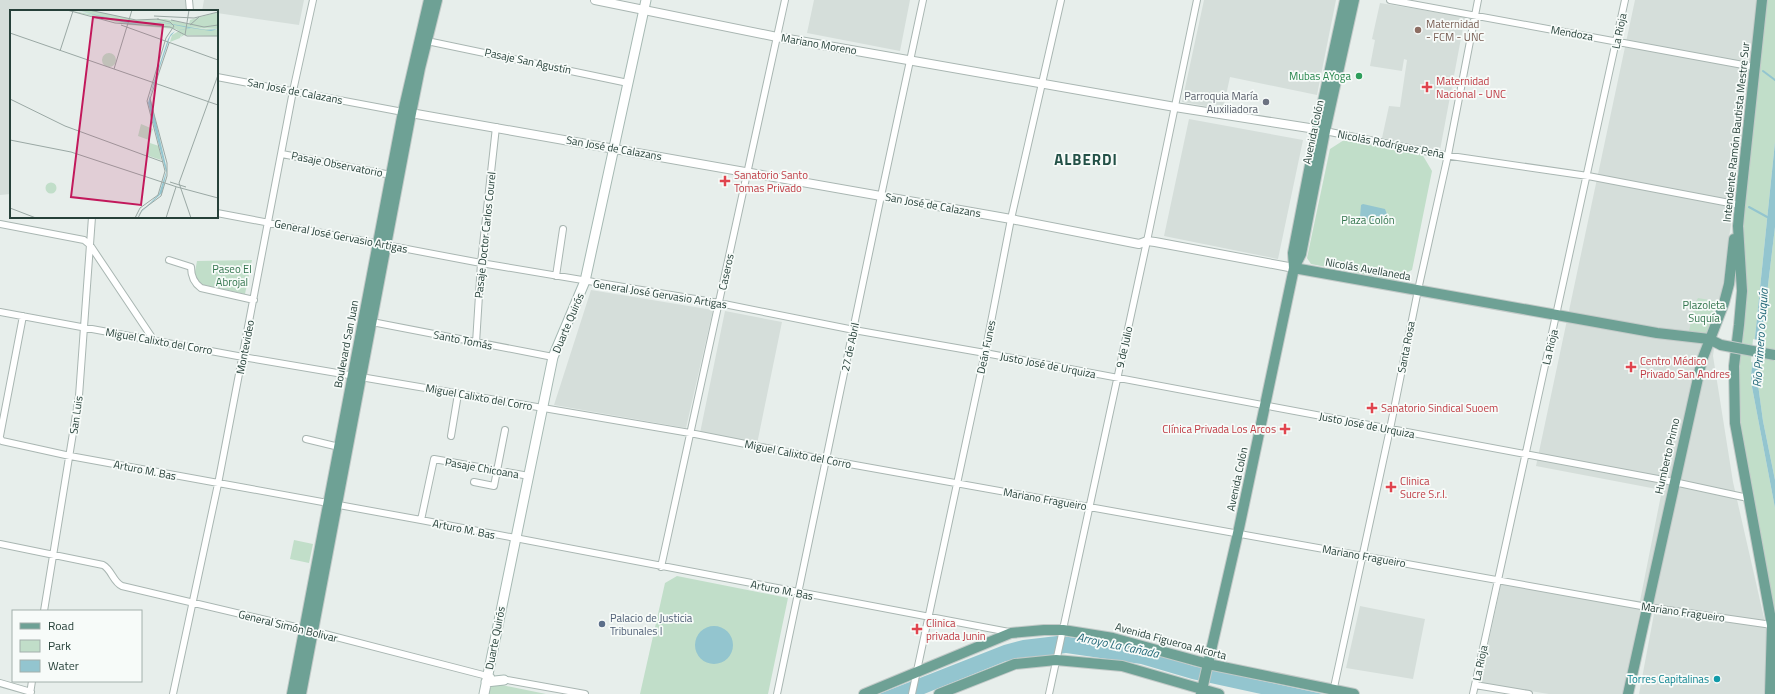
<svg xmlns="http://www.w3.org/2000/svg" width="1775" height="694" font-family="'Titillium Web',sans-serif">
	<rect width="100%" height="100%" fill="#e7eeeb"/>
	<path fill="#d5deda" d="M0,0h185l2,11h-176v183l-11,1z
		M204,0h100l-5,25 -82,-12v-2h-15z
		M814,0h96l-10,51 -93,-18z
		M1204,0h132l-19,95 -87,-18 -7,32 -41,-7z
		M1635,0h122l-22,194 -22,162 20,126 34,149 -2,63h-126l15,-80 64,10 -78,-13 -16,83h-75l-69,-11 21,-99 139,17 22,-111 -126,-24z
		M1380,3l85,14 -25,133 -58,-12 7,-32 11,1 7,-47 -3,-1 -2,12 -32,-5 5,-26 -3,-1z
		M1189,119l114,21 -25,119 -114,-23z
		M591,290l122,20 -27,118 -132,-23z
		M725,311l57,11 -25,122 -57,-11z
		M1360,606l65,13 -12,60 -67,-11z"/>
	<path fill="#c1dec9" d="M1762,0h13v142l-24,234 1,11 23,121v186l-3,-60 -36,-204 3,-105 -1,-99z
		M1344,140l78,14 10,17 -20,99 -15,7v4l-86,-17 -4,-6 23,-109z
		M1775,227v253l-12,-59 -6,-44z
		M252,260l-7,34 -45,-10 -6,-7 3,-16z
		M1698,298l23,4 -14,31 -4,1 -14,-3 6,-28z
		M294,540l19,4 -4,19 -19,-4z
		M677,576l111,22 -20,96h-128l25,-111z
		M492,683l54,11h-57z"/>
	<path fill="#93c5cf" d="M1775,142v85l-18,150 6,44 12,59v28l-23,-121 -1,-11z
		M1363,204l22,5 3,8 -2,3h-5l1,3 -22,-5 1,-13z
		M695 645a19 19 0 1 1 38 0a19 19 0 1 1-38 0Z
		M1057,636l12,1 74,12 50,17 130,28h-62l-69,-15 -51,-15 -75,-11 -60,8 -82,33h-45l125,-49 19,-5z"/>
	<path fill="#e7eeeb" d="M1753,339l10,2 -2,23 -10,-2z"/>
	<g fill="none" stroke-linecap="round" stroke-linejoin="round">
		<path stroke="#93c5cf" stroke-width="2" d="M1763,71l12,9
			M1749,207l20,11"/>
		<defs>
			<path id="minor" d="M189,0l1,11
				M1390,0l364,67
				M427,41l201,42
				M217,77l186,35
				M1325,131l119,24 144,21 152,29
				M282,154l109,21
				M217,213l264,50 238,40 135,27 131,23 689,129 74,16
				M0,224l84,16 6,5 63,94
				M169,260l22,7c0,9 3,16 10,21l53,12
				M556,276l7,-47
				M0,312l243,45 447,76 137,27 820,147 125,18
				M372,322l181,35
				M476,343l5,-80 15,-136
				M0,436l23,-120
				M451,436l7,-42
				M0,438l2,3 68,15 351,64 588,112
				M306,439l33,8
				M474,482l20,4 11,-56
				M421,520l13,-61 95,17
				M0,544l103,21c9,5 10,17 19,21l191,45 178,46
				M661,567l124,-567
				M44,611l35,-215 13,-179
				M502,679l83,15
				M0,683l31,9
				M1475,685l54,9
				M1333,692l57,-263 28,-139 30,-135 30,-155
				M30,694l2,-13
				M173,694l45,-210 75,-393 20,-91
				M777,694l104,-498 42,-196
				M912,694l73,-341 26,-134 50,-219
				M1049,694l98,-453 50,-241
				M1473,694l152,-694"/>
			<path id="tertiary" d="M595,0l182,37 398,70 147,23
				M405,112l606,107 128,25 8,-3 8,1 139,26"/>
			<path id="secondary" d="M486,682l18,-2
				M484,694l69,-337 32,-76 61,-281"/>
			<path id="primary" d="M1762,0l-22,205 -2,21 4,65 -3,34 -5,41 1,57 37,202 -2,69
				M1294,268l363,65 52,6 12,6
				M1294,268l7,-14 24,-123 29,-131
				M292,694l111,-582 26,-112
				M301,694l110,-581 9,-45 17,-68
				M864,694l147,-61 33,-3h19l50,8 95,26 146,30
				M939,694l76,-30 41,-4 66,6 97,28
				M1201,694l37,-161 56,-265 -1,-15 24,-124 28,-129
				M1628,694l74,-334 22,-57 5,-19 5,-45"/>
		</defs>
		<use href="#minor" stroke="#a9b6b2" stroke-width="8"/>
		<use href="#tertiary" stroke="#a9b6b2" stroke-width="10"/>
		<use href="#secondary" stroke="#a6b9b3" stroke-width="11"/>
		<use href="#primary" stroke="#c2cac8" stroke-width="12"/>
		<use href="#minor" stroke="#fff" stroke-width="6"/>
		<use href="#tertiary" stroke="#fff" stroke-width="8"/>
		<use href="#secondary" stroke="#fff" stroke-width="9"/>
		<use href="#primary" stroke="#6ea195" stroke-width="10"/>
		<defs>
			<path id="primary-bridge" d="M1721,345l54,10"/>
		</defs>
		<use href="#primary-bridge" stroke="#c2cac8" stroke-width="12" stroke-linecap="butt"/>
		<use href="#primary-bridge" stroke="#6ea195" stroke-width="10"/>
	</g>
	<circle fill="#8d6e63" stroke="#f7fbf9" stroke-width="1.5" cx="1418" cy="30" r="4"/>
	<circle fill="#2e9e5b" stroke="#f7fbf9" stroke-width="1.5" cx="1359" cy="76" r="4"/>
	<g fill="#e0444e" stroke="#f7fbf9" stroke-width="1.5">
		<path d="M1425 81h4v4h4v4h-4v4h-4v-4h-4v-4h4z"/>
		<path d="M723 175h4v4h4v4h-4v4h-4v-4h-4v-4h4z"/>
		<path d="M1629 361h4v4h4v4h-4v4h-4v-4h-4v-4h4z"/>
		<path d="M1370 402h4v4h4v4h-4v4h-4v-4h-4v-4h4z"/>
		<path d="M1283 423h4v4h4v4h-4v4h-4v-4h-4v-4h4z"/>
		<path d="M1389 481h4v4h4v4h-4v4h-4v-4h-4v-4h4z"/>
		<path d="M915 623h4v4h4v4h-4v4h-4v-4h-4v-4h4z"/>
	</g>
	<circle fill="#6b7280" stroke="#f7fbf9" stroke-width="1.5" cx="1266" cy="102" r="4"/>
	<circle fill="#5c6f8a" stroke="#f7fbf9" stroke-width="1.5" cx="602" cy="624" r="4"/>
	<circle fill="#0f9aa8" stroke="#f7fbf9" stroke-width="1.5" cx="1717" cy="679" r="4"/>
	<g text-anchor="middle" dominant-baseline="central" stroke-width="3.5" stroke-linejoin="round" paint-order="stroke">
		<g font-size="11" fill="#785e54" stroke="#f7fbf9" text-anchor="start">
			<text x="1426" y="24">Maternidad<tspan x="1426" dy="13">- FCM - UNC</tspan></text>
		</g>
		<g font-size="11" fill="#264039" stroke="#f7fbf9">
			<text transform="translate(1619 31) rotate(-78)">La Rioja</text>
			<text transform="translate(1572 33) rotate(10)">Mendoza</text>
			<text transform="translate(819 44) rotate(10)">Mariano Moreno</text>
			<text transform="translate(528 61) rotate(12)">Pasaje San Agustín</text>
			<text transform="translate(295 91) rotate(11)">San José de Calazans</text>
			<text transform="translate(1313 132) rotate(-78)">Avenida Colón</text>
			<text transform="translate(1736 132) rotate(-84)">Intendente Ramón Bautista Mestre Sur</text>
			<text transform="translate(1391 144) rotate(11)">Nicolás Rodríguez Peña</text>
			<text transform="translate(614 148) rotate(10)">San José de Calazans</text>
			<text transform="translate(337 164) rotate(11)">Pasaje Observatorio</text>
			<text transform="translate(933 205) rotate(10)">San José de Calazans</text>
			<text transform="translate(485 235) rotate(-84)">Pasaje Doctor Carlos Courel</text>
			<text transform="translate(341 236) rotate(11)">General José Gervasio Artigas</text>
			<text transform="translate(1368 269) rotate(10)">Nicolás Avellaneda</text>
			<text transform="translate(726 272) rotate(-78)">Caseros</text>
			<text transform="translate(660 294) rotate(9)">General José Gervasio Artigas</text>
			<text transform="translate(568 323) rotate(-67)">Duarte Quirós</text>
			<text transform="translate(463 340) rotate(11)">Santo Tomás</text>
			<text transform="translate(159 341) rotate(10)">Miguel Calixto del Corro</text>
			<text transform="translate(346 344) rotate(-79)">Boulevard San Juan</text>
			<text transform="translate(245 347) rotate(-79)">Montevideo</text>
			<text transform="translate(850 347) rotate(-78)">27 de Abril</text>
			<text transform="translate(986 347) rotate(-78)">Deán Funes</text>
			<text transform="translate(1124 347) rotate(-77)">9 de Julio</text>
			<text transform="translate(1406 347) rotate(-79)">Santa Rosa</text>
			<text transform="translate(1550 347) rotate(-77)">La Rioja</text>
			<text transform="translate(1048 365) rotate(11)">Justo José de Urquiza</text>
			<text transform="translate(479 397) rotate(10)">Miguel Calixto del Corro</text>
			<text transform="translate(76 415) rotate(-82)">San Luis</text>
			<text transform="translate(1367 425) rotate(11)">Justo José de Urquiza</text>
			<text transform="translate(798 454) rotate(11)">Miguel Calixto del Corro</text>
			<text transform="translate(1667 456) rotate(-77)">Humberto Primo</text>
			<text transform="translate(482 468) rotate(10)">Pasaje Chicoana</text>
			<text transform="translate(145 470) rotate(11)">Arturo M. Bas</text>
			<text transform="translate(1237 479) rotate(-78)">Avenida Colón</text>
			<text transform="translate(1045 499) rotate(10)">Mariano Fragueiro</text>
			<text transform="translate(464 529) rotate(11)">Arturo M. Bas</text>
			<text transform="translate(1364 556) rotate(10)">Mariano Fragueiro</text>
			<text transform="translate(782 590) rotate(11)">Arturo M. Bas</text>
			<text transform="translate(1683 612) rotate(8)">Mariano Fragueiro</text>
			<text transform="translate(288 626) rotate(14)">General Simón Bolivar</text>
			<text transform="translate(495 638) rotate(-79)">Duarte Quirós</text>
			<text transform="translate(1171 641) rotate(15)">Avenida Figueroa Alcorta</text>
			<text transform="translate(1480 663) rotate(-78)">La Rioja</text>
		</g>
		<g font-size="11" fill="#27864d" stroke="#f7fbf9" text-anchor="end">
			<text x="1351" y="76">Mubas AYoga</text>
		</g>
		<g font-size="11" fill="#be3a42" stroke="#f7fbf9" text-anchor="start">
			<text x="1436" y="81">Maternidad<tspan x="1436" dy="13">Nacional - UNC</tspan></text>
			<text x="734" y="175">Sanatorio Santo<tspan x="734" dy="13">Tomas Privado</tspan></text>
			<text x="1640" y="361">Centro Médico<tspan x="1640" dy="13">Privado San Andres</tspan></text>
			<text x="1381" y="408">Sanatorio Sindical Suoem</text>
			<text x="1276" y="429" text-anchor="end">Clínica Privada Los Arcos</text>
			<text x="1400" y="481">Clinica<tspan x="1400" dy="13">Sucre S.r.l.</tspan></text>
			<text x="926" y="623">Clinica<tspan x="926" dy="13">privada Junin</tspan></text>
		</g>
		<g font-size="11" fill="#5b616d" stroke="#f7fbf9" text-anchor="end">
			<text x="1258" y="96">Parroquia María<tspan x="1258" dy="13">Auxiliadora</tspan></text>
		</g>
		<g font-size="11" fill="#32744d" stroke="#f7fbf9">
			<text x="1368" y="220">Plaza Colón</text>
			<text x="232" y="269">Paseo El<tspan x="232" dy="13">Abrojal</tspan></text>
			<text x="1704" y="305">Plazoleta<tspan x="1704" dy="13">Suquía</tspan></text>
		</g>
		<g font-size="11" fill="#4e5e75" stroke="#f7fbf9" text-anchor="start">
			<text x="610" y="618">Palacio de Justicia<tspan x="610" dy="13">Tribunales I</tspan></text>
		</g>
		<g font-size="11" fill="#0d838f" stroke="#f7fbf9" text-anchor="end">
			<text x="1709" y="679">Torres Capitalinas</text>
		</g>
		<g font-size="12" font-style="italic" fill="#236979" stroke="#f7fbf9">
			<text transform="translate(1760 338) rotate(-86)">Río Primero o Suquía</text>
			<text transform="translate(1118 645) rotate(12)">Arroyo La Cañada</text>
		</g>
		<g font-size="15" font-weight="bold" letter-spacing="1" fill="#235147" stroke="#f7fbf9">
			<text x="1086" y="159">ALBERDI</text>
		</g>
	</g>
	<g transform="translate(10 10)">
		<rect width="208" height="208" fill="#e7eeeb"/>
		<path d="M57,0l28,5 -17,-5h11l47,10 29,-1 24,5 1,-4 28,-8v17l-34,-2 34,3v6l-34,-1 -3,2 1,-4 -2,5 -10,4 2,-7 7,-4 -3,-2 -47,-4zM92 50a7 7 0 1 1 14 0a7 7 0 1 1-14 0ZM131,114l12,5 -4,11 -11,-4zM140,133l9,3 2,14 -15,-5zM35.5 178a5.5 5.5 0 1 1 11 0a5.5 5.5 0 1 1-11 0Z" fill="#c1dec9"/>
		<path d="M65,0l56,13 30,-1 45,8 12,-1 -7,2 -20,-3 -16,3 -5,6 -20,59 17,74 -5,23 -27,25 24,-24 7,-22 -18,-69 5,-19 15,-45 3,-5 4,-3 14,-3 -29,-6 -30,2z" fill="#93c5cf"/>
		<path fill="none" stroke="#9aa8a4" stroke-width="1" d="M57,0l48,13 55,4 17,9h31M79,0l47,10 23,-1M144,6l40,2 24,-6M161,10l33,7 14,-2M111,15l97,35M180,15l9,-8M0,23l208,72M175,25l4,-25M50,41l13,-40M104,59l18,-59M0,89l55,27 98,36M0,130l61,12 106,35 41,11M160,172l16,5M0,198l26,10M125,208l5,-10 18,-13 7,-24 -18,-70 19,-63 8,-12 -4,-4 -13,-3M128,208l4,-8 19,-14 6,-20v-13l-17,-64 19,-56M156,208l10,-31M181,208l-12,-35 39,-108"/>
		<path fill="#c2185b" fill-opacity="0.15" stroke="#c2185b" stroke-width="2" d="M83,7l70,8 -22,180 -70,-8z"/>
		<rect width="208" height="208" fill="none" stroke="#264039" stroke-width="2"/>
	</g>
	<rect x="12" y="610" width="130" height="72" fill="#f7fbf9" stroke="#a3b0ac"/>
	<rect x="20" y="623" width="20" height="6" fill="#6ea195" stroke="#a3b0ac"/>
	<text x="48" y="630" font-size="12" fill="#264039">Road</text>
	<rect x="20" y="640" width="20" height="12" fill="#c1dec9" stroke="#a3b0ac"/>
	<text x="48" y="650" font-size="12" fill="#264039">Park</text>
	<rect x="20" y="660" width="20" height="12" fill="#93c5cf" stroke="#a3b0ac"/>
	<text x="48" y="670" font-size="12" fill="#264039">Water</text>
</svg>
